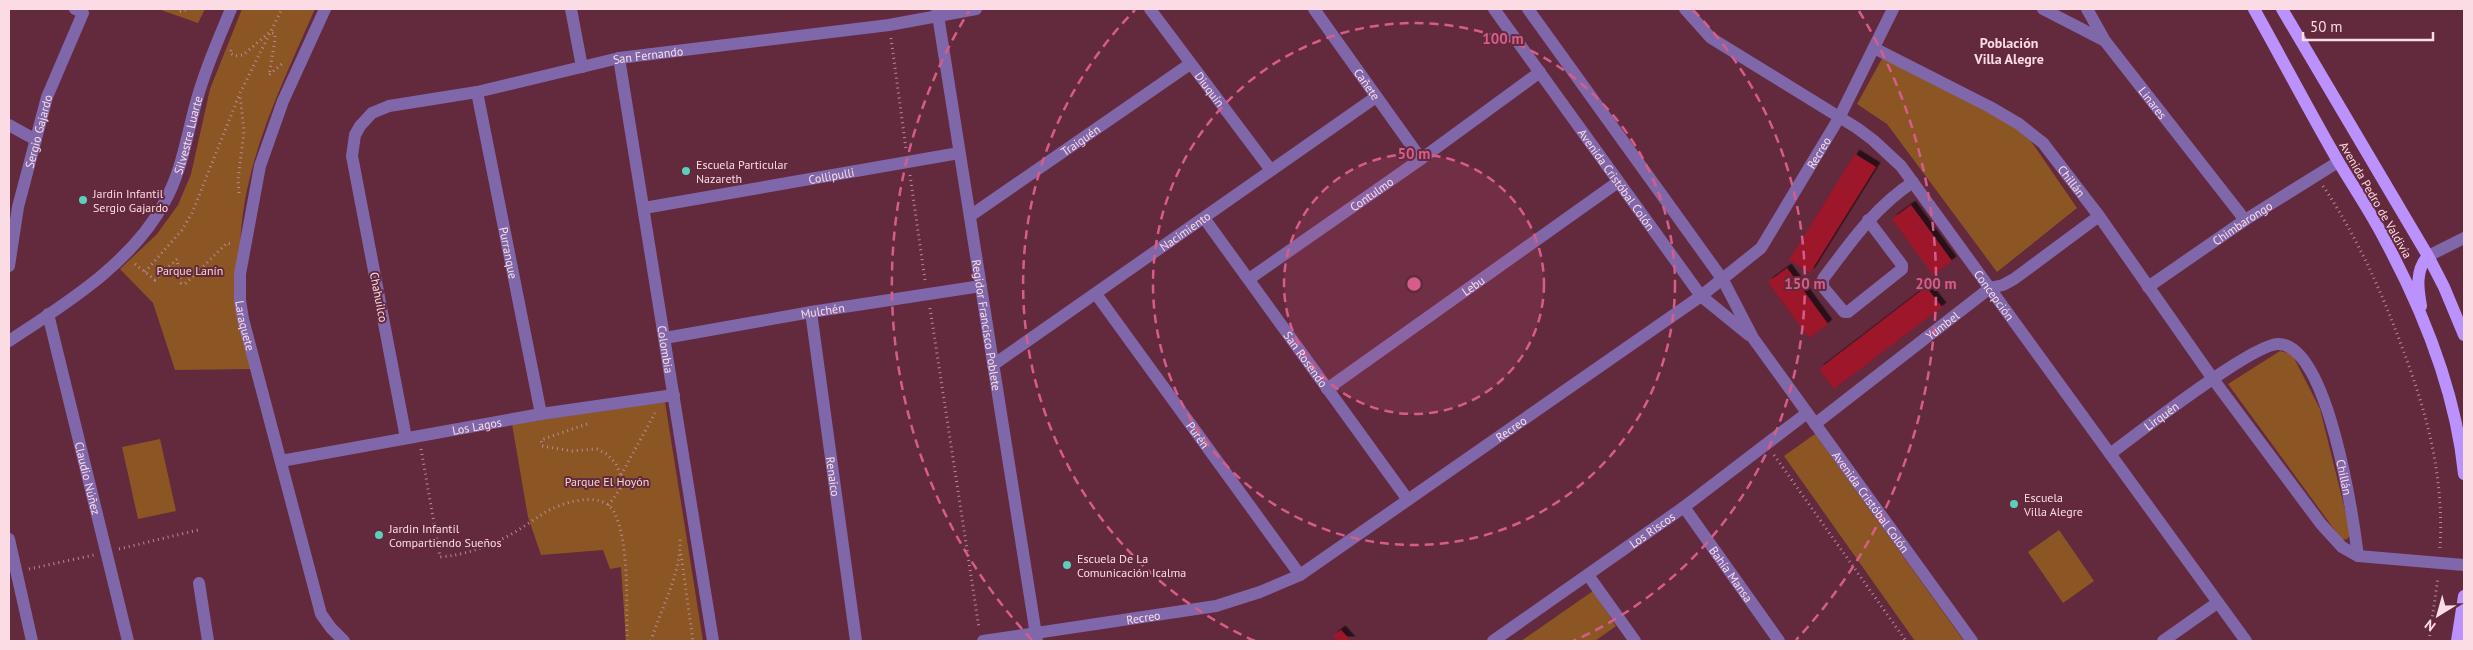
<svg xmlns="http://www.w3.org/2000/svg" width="2473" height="650" font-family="'PT Sans',sans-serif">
	<defs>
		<filter id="shadow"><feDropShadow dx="4.5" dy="-4.5" stdDeviation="0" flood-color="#0009"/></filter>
	</defs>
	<rect width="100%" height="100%" fill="#63293d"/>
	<path fill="#8c5624" d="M158,9h47l-7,14z
		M242,9h73c-35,80 -76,160 -75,250 1,37 9,74 13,110l-78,1 -22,-67 -33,-34 37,-35 21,-29 13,-31 19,-85z
		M1884,55l140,76 53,77 -80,64 -110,-148 -30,-20z
		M2280,351l12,3 28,55 31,125 -4,5 -5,1 -114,-156z
		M665,402l38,239h-77l-5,-74 -11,2 -7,-19 -62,5 -13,-38 -16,-93z
		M1815,434l149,207h-49l-131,-185z
		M160,439l16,72 -38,8 -16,-72z
		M2059,530l35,51 -31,22 -35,-51z
		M1593,591l23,35 -21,15h-74z"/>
	<path fill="#9e152a" filter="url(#shadow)" d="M1855,154l21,13 -66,106 -21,-13z
		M1911,205l41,56 -19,14 -41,-56z
		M1787,268l41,56 -19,14 -41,-56z
		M1926,287l16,20 -108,82 -15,-20z
		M1341,630l10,11h-14l-4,-5z"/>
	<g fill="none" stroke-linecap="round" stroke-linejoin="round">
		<path stroke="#b78b99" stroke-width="3" stroke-dasharray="1 4" stroke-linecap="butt" d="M179,9l-1,3 12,-3
			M891,38l15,111
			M231,50l-1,3 5,3 8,-1 27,-23 5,2v6l-6,35 15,-13
			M910,175l15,105
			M2323,186c36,54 61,111 83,172 23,62 38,123 34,190
			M239,193l-1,-13 6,-49 -4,-36
			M135,264l20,16 22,-21 4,24 4,1 42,-41 4,1
			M145,272l37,-42 10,-17 48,-120 42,-84
			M930,308l49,320
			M587,424l-46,16 1,6 30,5 25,-2 10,5 9,10 5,12 -1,13 -12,17
			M421,449l19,108c24,-2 40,-8 62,-18 15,-7 28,-17 42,-26 16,-10 58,-24 70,-1 16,31 12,94 13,129
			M1774,455l132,186
			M621,475l34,-62
			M119,549l79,-19
			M681,554l12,87
			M29,569l65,-14
			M651,641c10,-34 31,-68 29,-104
			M2429,641l9,-64"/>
		<g stroke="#8067a9" stroke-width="12">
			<path id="s1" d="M325,9l-42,92 -23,65 -20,108v26l3,19 78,295 10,14 13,13"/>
			<path d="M571,9l11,58"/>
			<path id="s2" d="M937,9l100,632"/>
			<path id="s3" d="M1150,9l120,160"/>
			<path id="s4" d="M1314,9l107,150"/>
			<path id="s5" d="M1494,9l207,287 48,39"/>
			<path id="s6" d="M1528,9l195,271 30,58 219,303"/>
			<path id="s7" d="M1685,9l26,29 146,90 16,12 28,26 345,475"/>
			<path id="s8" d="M2043,9l62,32 140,179"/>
			<path d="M2087,9l18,32"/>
			<path id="s9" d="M1874,48l116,59 29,17 24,19 56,73 114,163 108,145 21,23 16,9 106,9"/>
			<path id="s10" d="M619,58l94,583"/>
			<path id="s11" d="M477,92l64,322"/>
			<path d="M9,125l27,15"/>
			<path id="s12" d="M644,208l315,-55"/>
			<path id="s13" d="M970,216l220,-152"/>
			<path id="s14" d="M1204,218l204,282"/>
			<path d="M1868,220l34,45v4l-54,43h-4l-21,-25v-8c27,-36 52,-72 90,-97"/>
			<path d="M2428,256l36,-18"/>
			<path id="s15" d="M9,266l9,-59 29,-110 36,-84 -8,-4"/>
			<path id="s16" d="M1249,279l172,-120 119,-87"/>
			<path id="s17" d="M2148,287l97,-67 93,-58"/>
			<path id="s18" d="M1096,294l204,281"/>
			<path id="s19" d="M811,312l45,329"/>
			<path id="s20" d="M48,314l80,327"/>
			<path id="s21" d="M665,338l146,-26 170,-26"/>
			<path id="s22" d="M9,341c56,-37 123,-78 155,-138 21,-37 24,-80 38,-120 8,-25 19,-50 29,-74"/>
			<path id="s23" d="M993,365l383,-268"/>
			<path id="s24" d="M1327,389l291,-207"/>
			<path id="s25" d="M1815,424l175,-136 13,-3 11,-6 85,-63"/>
			<path id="s26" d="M406,438l-54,-282 3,-21 5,-9 12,-13 17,-7 88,-14 142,-34 270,-33 87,-16"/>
			<path id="s27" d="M2110,454c27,-20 142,-110 168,-110 50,-1 75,173 80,212"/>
			<path id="s28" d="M281,461l260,-47 133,-19"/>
			<path id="s29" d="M1684,507l95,134"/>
			<path d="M9,539l23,102"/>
			<path d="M1588,575l47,66"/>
			<path d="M199,583l9,58"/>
			<path id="s30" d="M983,641l233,-35 44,-14 40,-17 401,-279 60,-48 78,-130 54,-109"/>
			<path id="s31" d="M1493,641l191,-134 123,-94"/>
			<path d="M2163,641l54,-38"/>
		</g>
		<path stroke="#bb91fd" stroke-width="12" d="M2254,9c28,50 55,102 84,152 16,27 34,53 48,81 38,71 70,152 78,232
			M2282,9l146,247 16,31 20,48
			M2421,306c-3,-17 -6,-36 7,-50
			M2457,641l7,-45"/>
	</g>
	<circle cx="1414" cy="284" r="130" fill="#d65d8b" fill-opacity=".12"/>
	<g fill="none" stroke="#d65d8b" stroke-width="2.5" stroke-dasharray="9 6">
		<circle cx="1414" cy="284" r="130"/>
		<circle cx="1414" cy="284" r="261"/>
		<path d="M1255 641A391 391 0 0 1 1135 10M1693 10A391 391 0 0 1 1573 641"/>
		<path d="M1032 640A522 522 0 0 1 969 11M1859 11A522 522 0 0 1 1796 640"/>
	</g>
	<g fill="#5ccebb" stroke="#63293d" stroke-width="2">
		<circle cx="686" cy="171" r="5"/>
		<circle cx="83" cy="200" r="5"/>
		<circle cx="2014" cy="504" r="5"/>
		<circle cx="379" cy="535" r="5"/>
		<circle cx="1067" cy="565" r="5"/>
	</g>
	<g text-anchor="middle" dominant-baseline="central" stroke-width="4" stroke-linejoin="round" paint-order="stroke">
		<g font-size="12" fill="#fbdce4" stroke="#63293d">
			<text stroke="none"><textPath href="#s26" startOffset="619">San Fernando</textPath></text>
			<text stroke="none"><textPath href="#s4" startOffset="92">Cañete</textPath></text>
			<text stroke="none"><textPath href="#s3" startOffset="100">Diuquín</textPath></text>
			<text stroke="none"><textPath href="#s8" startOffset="148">Linares</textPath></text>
			<text stroke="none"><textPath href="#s15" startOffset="138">Sergio Gajardo</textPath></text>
			<text stroke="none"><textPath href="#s22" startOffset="282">Silvestre Luarte</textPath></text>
			<text stroke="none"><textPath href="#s13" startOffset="134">Traiguén</textPath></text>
			<text stroke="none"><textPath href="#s30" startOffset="1002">Recreo</textPath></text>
			<text stroke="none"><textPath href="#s12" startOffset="190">Collipulli</textPath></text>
			<text stroke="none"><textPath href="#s5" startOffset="210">Avenida Cristóbal Colón</textPath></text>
			<text stroke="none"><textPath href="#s9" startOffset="242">Chillán</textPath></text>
			<text stroke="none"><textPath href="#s16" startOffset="149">Contulmo</textPath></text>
			<text transform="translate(2376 200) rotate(60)">Avenida Pedro de Valdivia</text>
			<text stroke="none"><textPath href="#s17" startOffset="114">Chimbarongo</textPath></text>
			<text stroke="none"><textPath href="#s23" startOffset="234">Nacimiento</textPath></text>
			<text stroke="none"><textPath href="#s11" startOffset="164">Purranque</textPath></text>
			<text stroke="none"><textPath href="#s24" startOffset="179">Lebu</textPath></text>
			<text stroke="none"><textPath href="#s7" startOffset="428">Concepción</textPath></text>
			<text transform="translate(379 297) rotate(79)">Chahuilco</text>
			<text stroke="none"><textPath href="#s21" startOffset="160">Mulchén</textPath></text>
			<text stroke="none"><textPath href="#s2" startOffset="320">Regidor Francisco Poblete</textPath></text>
			<text stroke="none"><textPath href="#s25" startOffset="161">Yumbel</textPath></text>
			<text stroke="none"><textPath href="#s1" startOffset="332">Laraquete</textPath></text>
			<text stroke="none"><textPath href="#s10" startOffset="295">Colombia</textPath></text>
			<text stroke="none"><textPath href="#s14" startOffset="174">San Rosendo</textPath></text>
			<text stroke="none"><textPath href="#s27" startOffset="64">Lirquén</textPath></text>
			<text stroke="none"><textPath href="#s28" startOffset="199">Los Lagos</textPath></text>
			<text stroke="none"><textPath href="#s30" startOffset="582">Recreo</textPath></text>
			<text stroke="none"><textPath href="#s18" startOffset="174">Purén</textPath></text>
			<text stroke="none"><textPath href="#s19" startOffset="166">Renaico</textPath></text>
			<text stroke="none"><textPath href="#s27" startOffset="358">Chillán</textPath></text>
			<text stroke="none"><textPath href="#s20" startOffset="169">Claudio Núñez</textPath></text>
			<text stroke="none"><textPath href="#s6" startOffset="601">Avenida Cristóbal Colón</textPath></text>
			<text stroke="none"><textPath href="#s31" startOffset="194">Los Riscos</textPath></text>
			<text stroke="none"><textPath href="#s29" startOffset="82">Bahía Mansa</textPath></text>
			<text stroke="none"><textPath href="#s30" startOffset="162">Recreo</textPath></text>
		</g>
		<g font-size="12" fill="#fbdce4" stroke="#63293d" text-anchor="start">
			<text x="696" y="164">Escuela Particular<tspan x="696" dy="14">Nazareth</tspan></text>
			<text x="93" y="193">Jardin Infantil<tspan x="93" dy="14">Sergio Gajardo</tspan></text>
			<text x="2024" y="497">Escuela<tspan x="2024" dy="14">Villa Alegre</tspan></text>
			<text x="389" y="528">Jardin Infantil<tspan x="389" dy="14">Compartiendo Sueños</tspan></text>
			<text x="1077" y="558">Escuela De La<tspan x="1077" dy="14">Comunicación Icalma</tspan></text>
		</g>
		<g font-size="12" fill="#f3dac5" stroke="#63293d">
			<text x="190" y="270">Parque Lanín</text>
			<text x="607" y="481">Parque El Hoyón</text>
		</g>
		<g font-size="14" font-weight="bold" fill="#fbdce4" stroke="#63293d">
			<text x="2009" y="43">Población<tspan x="2009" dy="16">Villa Alegre</tspan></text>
		</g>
	</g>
	<circle cx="1414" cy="284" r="8" fill="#d65d8b" stroke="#63293d" stroke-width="2.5"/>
	<g font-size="15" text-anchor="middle" font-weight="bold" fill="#d65d8b" stroke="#63293d" stroke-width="4" stroke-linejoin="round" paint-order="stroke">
		<text x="1503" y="44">100 m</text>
		<text x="1414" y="159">50 m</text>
		<text x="1805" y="289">150 m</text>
		<text x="1936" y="289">200 m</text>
	</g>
	<rect width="2473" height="650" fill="none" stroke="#fbdce4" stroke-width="20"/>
	<g transform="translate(2438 615) rotate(217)" stroke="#63293d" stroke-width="4" paint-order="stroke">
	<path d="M0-4L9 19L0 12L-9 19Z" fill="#fbdce4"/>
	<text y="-8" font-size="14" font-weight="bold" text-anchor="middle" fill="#fbdce4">N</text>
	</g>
	<path d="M2303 32v8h130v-8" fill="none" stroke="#fbdce4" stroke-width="2.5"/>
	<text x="2310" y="32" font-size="15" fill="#fbdce4" stroke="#63293d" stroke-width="4" paint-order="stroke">50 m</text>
</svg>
